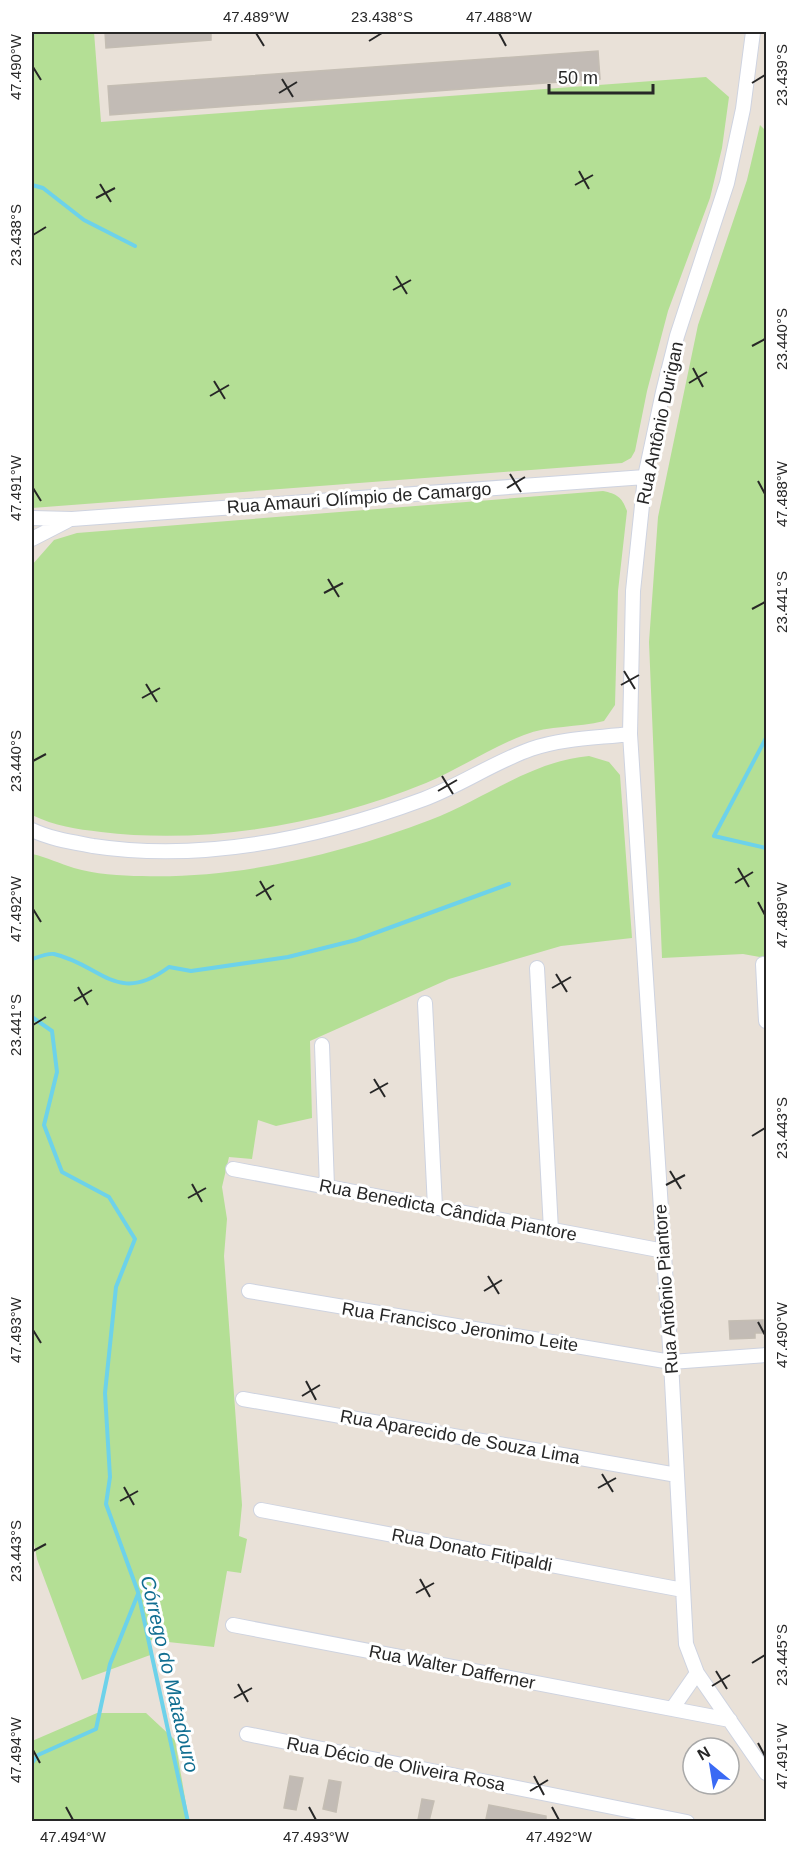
<svg xmlns="http://www.w3.org/2000/svg" width="798" height="1853" font-family="Helvetica,sans-serif">
	<rect width="100%" height="100%" fill="#e9e1d8"/>
	<path fill="#b4df95" d="M32,32h62l7,90 605,-45 23,20 -7,51 -12,50 -42,113 -21,80 -12,60 -4,7 -9,5 -590,45z
		M760,125l6,6v827l-23,-4 -81,4 -13,-316 9,-125 40,-192 49,-145z
		M603,491c14,3 19,6 24,20l-9,80 -3,114 -11,16c-27,7 -55,4 -80,14 -34,13 -65,34 -98,48 -101,41 -217,62 -325,49 -25,-3 -46,-6 -69,-17v-250l22,-25 23,-7z
		M589,756l20,6 11,13 12,163 -71,8 -112,33 -139,62 2,77 -36,8 -18,-6 -6,39 -23,-2 -7,30 5,32 -3,37 18,249 -3,31 8,3 -6,34 -14,-2 -13,76 -64,-7 3,14 -71,26 -45,-121 -5,-27v-678c15,3 28,10 42,14 20,6 47,8 68,8 96,3 199,-22 288,-56 53,-20 101,-59 159,-64z
		M97,1713h49l29,27 14,81h-157v-80z"/>
	<g fill="none" stroke-linecap="round" stroke-linejoin="round">
		<path stroke="#6dd2ea" stroke-width="4" d="M32,35l1,-3
			M32,185l11,3 41,32 51,26
			M766,738l-52,98 52,12
			M32,959c6,-2 16,-6 22,-5 48,11 63,52 115,13l22,4 97,-14 68,-17 153,-56
			M32,1017l20,14 5,41 -13,53 18,47 47,25 26,42 -19,48 -11,106 5,84 -4,27 32,88 50,230
			M32,1763l6,-8 58,-26 14,-65 28,-70"/>
	</g>
	<path fill="#c2bbb5" stroke="#c4bdb3" stroke-width="1.5" d="M105,32h106v8l-105,8z
		M598,51l2,28 -490,36 -2,-29z
		M763,1320v13h-8v5l-25,1 -1,-18z
		M290,1776l13,2 -7,32 -12,-2z
		M329,1780l12,2 -5,30 -13,-3z
		M422,1799l12,2 -5,20 -11,-1z
		M489,1805l57,11v5l-60,-2z"/>
	<g fill="none" stroke-linecap="round" stroke-linejoin="round">
		<defs>
			<path id="minor" d="M753,32l-10,77 -16,74 -50,153 -14,56 -18,85 -12,114 -3,143 41,628 15,282 11,29 69,100
				M32,518l40,1 573,-42
				M32,539l35,-18
				M32,830c19,9 40,12 61,16 112,17 226,-8 331,-47 37,-14 70,-37 107,-50 32,-11 66,-11 99,-15
				M763,964l3,57
				M537,968l14,262
				M425,1003l10,204
				M322,1045l5,142
				M233,1169l431,82
				M249,1291l422,71 95,-7
				M243,1399l434,76
				M261,1510l422,80
				M233,1625l497,95
				M672,1709l25,-36
				M247,1734l440,88"/>
		</defs>
		<use href="#minor" stroke="#ced3e0" stroke-width="16"/>
		<use href="#minor" stroke="#fff" stroke-width="14"/>
	</g>
	<path fill="none" stroke="#272727" stroke-width="2" d="M256,33l8,13M499,33l7,13M369,41l13,-8M33,67l8,13M282,79l11,18M752,83l13,-8M279,93l18,-11M579,171l10,18M100,184l11,18M575,185l18,-10M96,198l19,-10M33,235l13,-8M396,276l11,18M393,290l18,-10M752,346l13,-7M693,368l10,19M214,381l11,18M689,383l18,-11M210,396l19,-11M510,474l11,18M758,481l7,13M33,488l8,13M507,488l18,-11M328,579l11,18M324,593l19,-10M752,609l13,-7M624,671l11,18M146,684l11,18M621,685l18,-10M142,698l18,-10M33,761l13,-7M442,776l11,18M438,791l19,-11M738,868l11,19M260,881l11,19M735,883l18,-11M256,896l18,-11M758,902l7,13M33,909l8,13M556,974l11,18M78,987l10,18M552,988l19,-11M74,1001l18,-11M33,1025l13,-8M374,1079l11,18M370,1093l18,-10M752,1136l13,-8M670,1171l11,18M192,1184l10,18M666,1185l19,-10M188,1198l18,-10M488,1276l11,18M484,1291l18,-11M758,1322l7,13M33,1330l8,13M306,1381l10,19M302,1396l18,-11M602,1474l11,18M124,1487l10,18M598,1488l18,-10M120,1501l18,-10M33,1551l13,-7M420,1579l10,18M416,1593l18,-10M752,1663l13,-8M716,1671l11,18M238,1684l10,18M712,1686l18,-11M234,1698l18,-10M758,1743l7,13M33,1750l7,13M534,1776l10,19M530,1791l18,-11M66,1807l7,13M309,1807l7,13M552,1807l7,13"/>
	<g text-anchor="middle" dominant-baseline="central" stroke-width="6" stroke-linejoin="round" paint-order="stroke">
		<g font-size="18" fill="#272727" stroke="#fff">
			<text transform="translate(660 423) rotate(-78)">Rua Antônio Durigan</text>
			<text transform="translate(359 498) rotate(-4)">Rua Amauri Olímpio de Camargo</text>
			<text transform="translate(448 1210) rotate(11)">Rua Benedicta Cândida Piantore</text>
			<text transform="translate(666 1289) rotate(-94)">Rua Antônio Piantore</text>
			<text transform="translate(460 1327) rotate(9)">Rua Francisco Jeronimo Leite</text>
			<text transform="translate(460 1437) rotate(10)">Rua Aparecido de Souza Lima</text>
			<text transform="translate(472 1550) rotate(11)">Rua Donato Fitipaldi</text>
			<text transform="translate(452 1667) rotate(11)">Rua Walter Dafferner</text>
			<text transform="translate(396 1764) rotate(11)">Rua Décio de Oliveira Rosa</text>
		</g>
		<g font-size="20" font-style="italic" fill="#106e91" stroke="#fff">
			<text transform="translate(170 1674) rotate(77)">Córrego do Matadouro</text>
		</g>
	</g>
	<rect width="798" height="1853" fill="none" stroke="#ffffff" stroke-width="66"/>
	<g transform="translate(711 1766) rotate(330)"><circle r="28" fill="#ffffff" stroke="#a9a9a9" stroke-width="1.5"/>
	<path d="M0-4.5L10 22L0 15L-10 22Z" fill="#3a6af4"/>
	<text y="-9" font-size="16" font-weight="bold" text-anchor="middle" fill="#272727">N</text>
	</g>
	<path d="M549 84v9h104v-9" fill="none" stroke="#272727" stroke-width="3"/>
	<text x="558" y="84" font-size="18" fill="#272727" stroke="#ffffff" stroke-width="4.5" paint-order="stroke">50 m</text>
	<rect x="33" y="33" width="732" height="1787" fill="none" stroke="#272727" stroke-width="2"/>
	<g font-size="15" text-anchor="middle" fill="#272727">
		<text x="256" y="22">47.489°W</text>
		<text x="382" y="22">23.438°S</text>
		<text x="499" y="22">47.488°W</text>
		<text transform="translate(16 67) rotate(-90)" y="5">47.490°W</text>
		<text transform="translate(782 75) rotate(-90)" y="5">23.439°S</text>
		<text transform="translate(16 235) rotate(-90)" y="5">23.438°S</text>
		<text transform="translate(782 339) rotate(-90)" y="5">23.440°S</text>
		<text transform="translate(16 488) rotate(-90)" y="5">47.491°W</text>
		<text transform="translate(782 494) rotate(-90)" y="5">47.488°W</text>
		<text transform="translate(782 602) rotate(-90)" y="5">23.441°S</text>
		<text transform="translate(16 761) rotate(-90)" y="5">23.440°S</text>
		<text transform="translate(16 909) rotate(-90)" y="5">47.492°W</text>
		<text transform="translate(782 915) rotate(-90)" y="5">47.489°W</text>
		<text transform="translate(16 1025) rotate(-90)" y="5">23.441°S</text>
		<text transform="translate(782 1128) rotate(-90)" y="5">23.443°S</text>
		<text transform="translate(16 1330) rotate(-90)" y="5">47.493°W</text>
		<text transform="translate(782 1335) rotate(-90)" y="5">47.490°W</text>
		<text transform="translate(16 1551) rotate(-90)" y="5">23.443°S</text>
		<text transform="translate(782 1655) rotate(-90)" y="5">23.445°S</text>
		<text transform="translate(16 1750) rotate(-90)" y="5">47.494°W</text>
		<text transform="translate(782 1756) rotate(-90)" y="5">47.491°W</text>
		<text x="73" y="1842">47.494°W</text>
		<text x="316" y="1842">47.493°W</text>
		<text x="559" y="1842">47.492°W</text>
	</g>
</svg>
